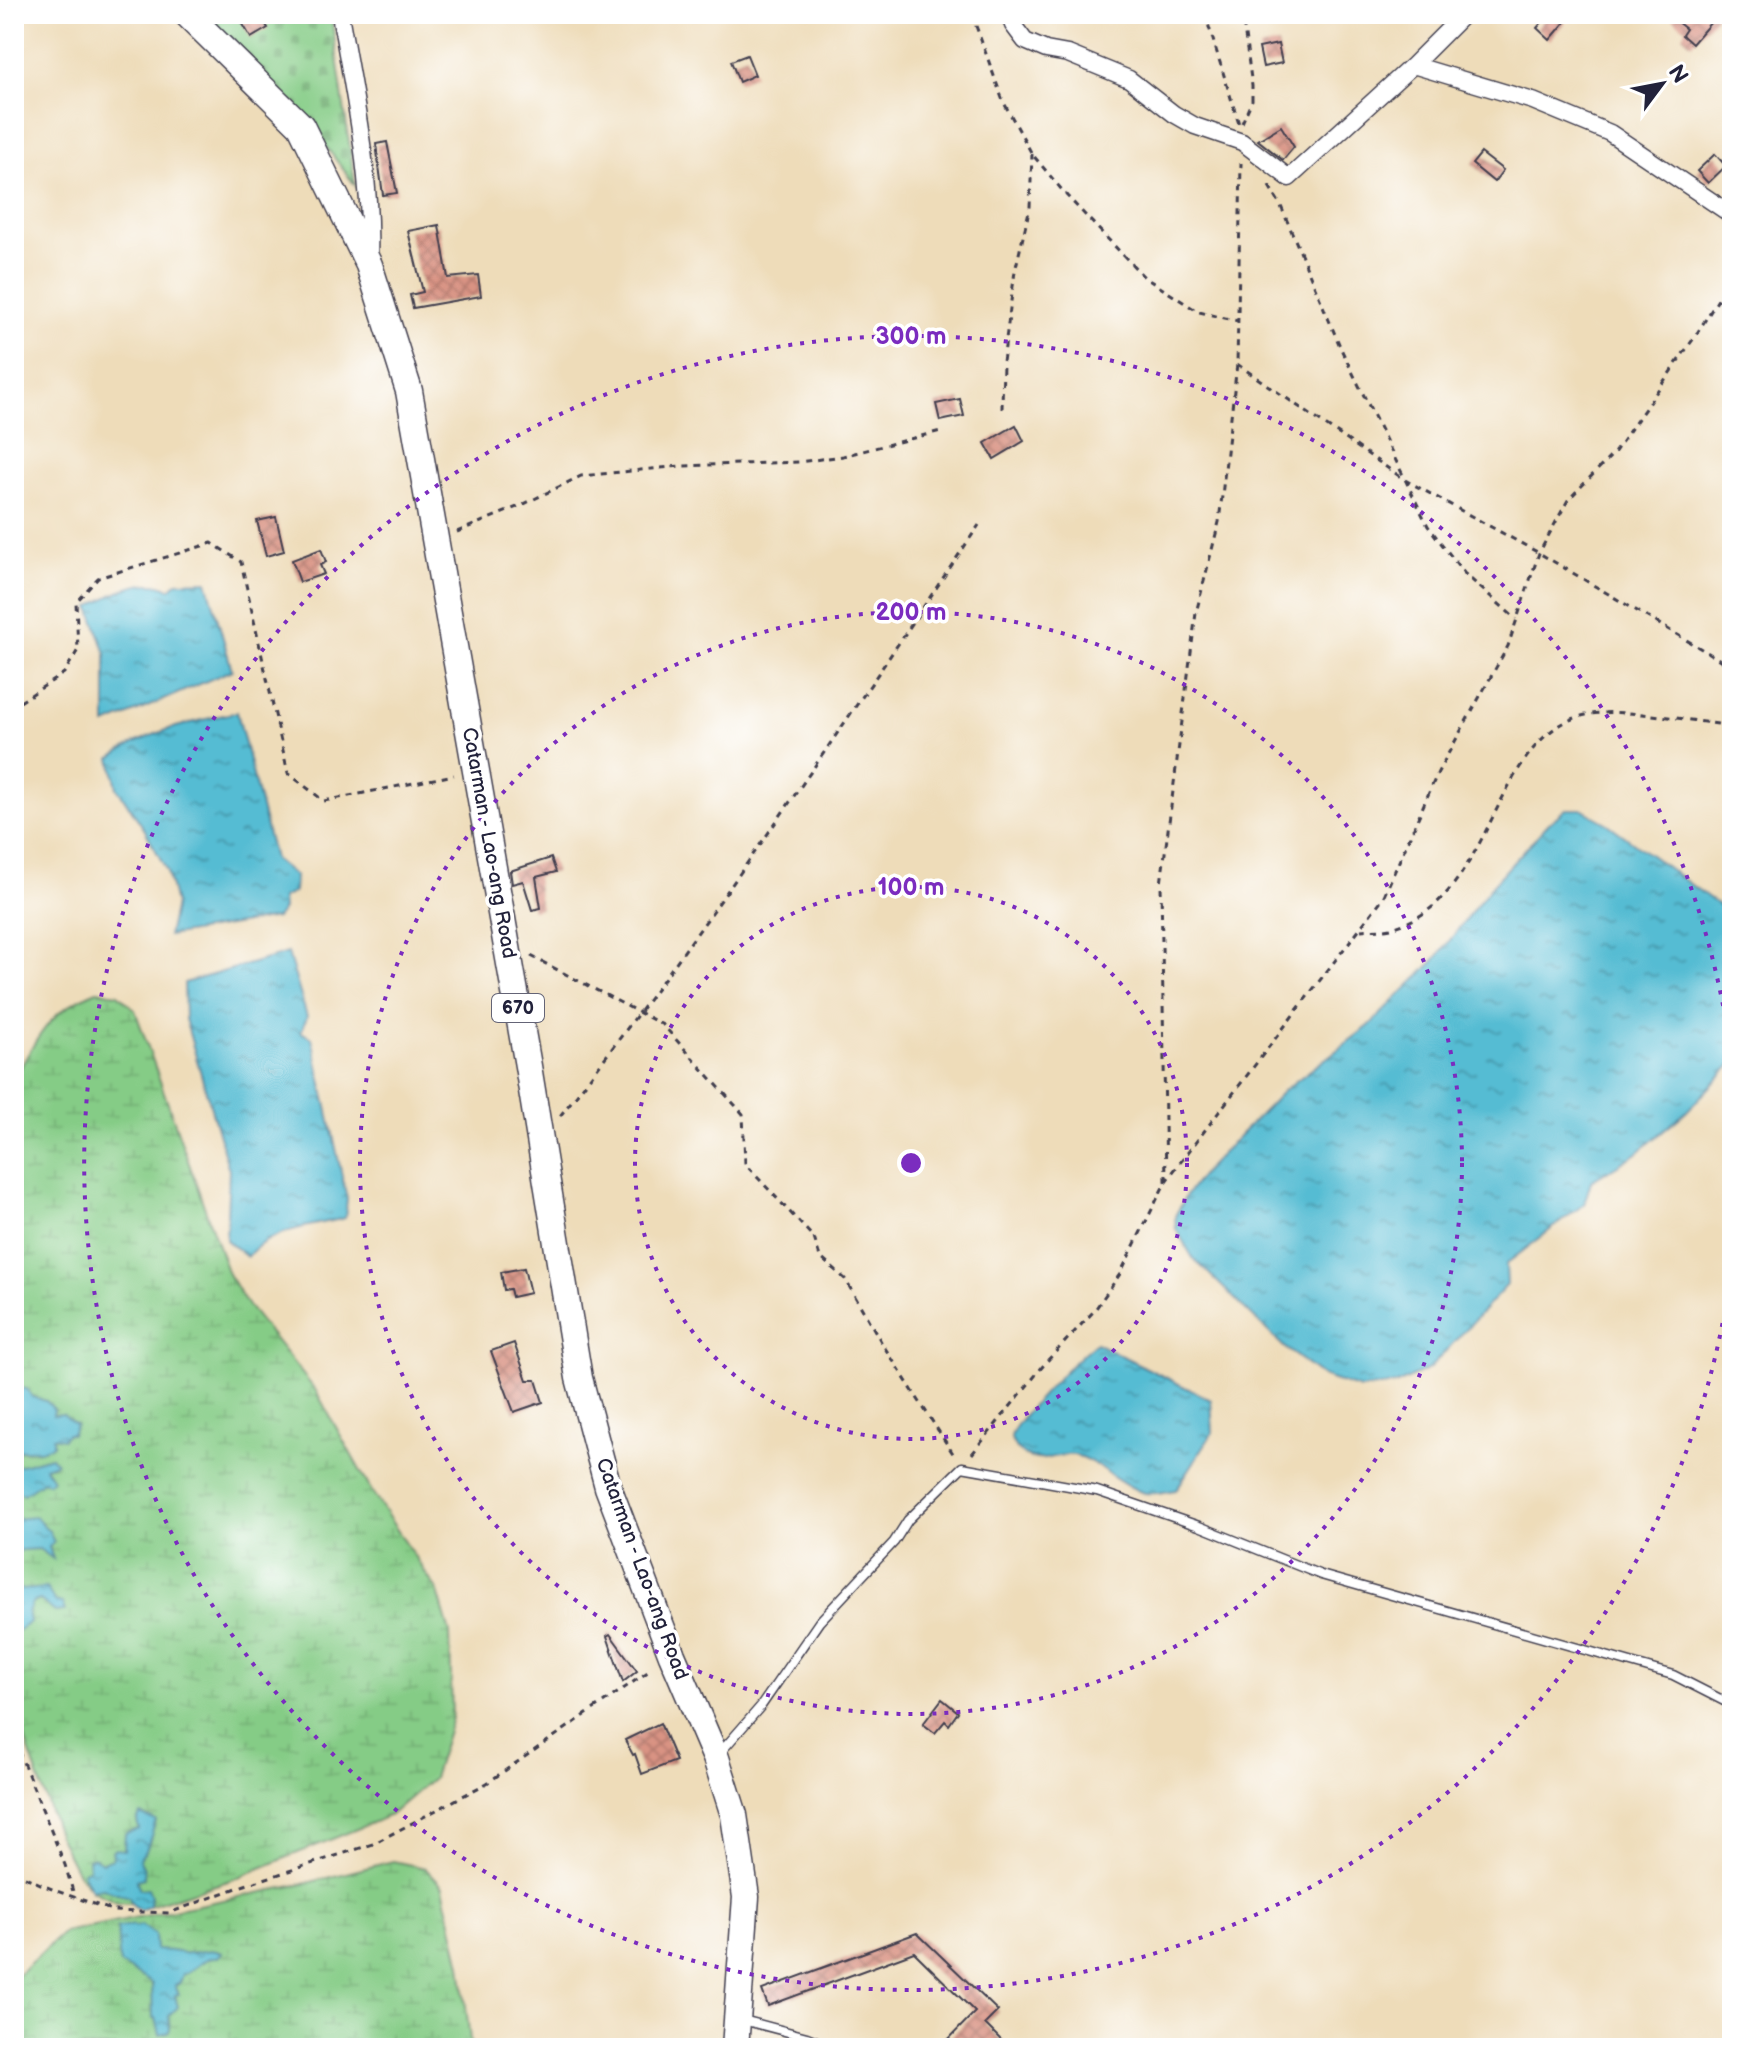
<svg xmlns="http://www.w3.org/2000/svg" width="1746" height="2062" font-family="'Balsamiq Sans',sans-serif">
	<defs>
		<pattern id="wetland-marsh" width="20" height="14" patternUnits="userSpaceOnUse" patternTransform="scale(2)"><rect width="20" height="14" fill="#85cc86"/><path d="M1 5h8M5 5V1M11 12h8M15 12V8" fill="none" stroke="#73af75"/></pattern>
		<pattern id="cemetery-stones" width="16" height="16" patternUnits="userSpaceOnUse" patternTransform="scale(2)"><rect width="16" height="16" fill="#85cc86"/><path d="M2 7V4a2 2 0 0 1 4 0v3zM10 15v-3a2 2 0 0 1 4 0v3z" fill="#73af75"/></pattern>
		<pattern id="water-ripples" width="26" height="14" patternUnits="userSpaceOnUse" patternTransform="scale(2)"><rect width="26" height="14" fill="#55bcd3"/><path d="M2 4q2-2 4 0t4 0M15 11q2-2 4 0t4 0" fill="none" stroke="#4698ac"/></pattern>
		<pattern id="building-cross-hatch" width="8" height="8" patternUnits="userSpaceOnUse" patternTransform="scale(2)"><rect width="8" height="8" fill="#d99383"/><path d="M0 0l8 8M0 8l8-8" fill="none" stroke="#b0786c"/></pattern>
	</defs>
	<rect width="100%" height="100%" fill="#fff"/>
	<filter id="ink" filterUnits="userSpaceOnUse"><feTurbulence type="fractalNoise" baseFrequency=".0125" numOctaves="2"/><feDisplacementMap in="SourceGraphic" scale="16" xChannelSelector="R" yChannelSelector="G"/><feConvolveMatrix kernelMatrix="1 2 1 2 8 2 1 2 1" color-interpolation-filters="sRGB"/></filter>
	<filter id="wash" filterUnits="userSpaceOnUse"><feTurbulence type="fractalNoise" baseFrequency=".006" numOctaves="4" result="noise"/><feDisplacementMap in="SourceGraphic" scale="32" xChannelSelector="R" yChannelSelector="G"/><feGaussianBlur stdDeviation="1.8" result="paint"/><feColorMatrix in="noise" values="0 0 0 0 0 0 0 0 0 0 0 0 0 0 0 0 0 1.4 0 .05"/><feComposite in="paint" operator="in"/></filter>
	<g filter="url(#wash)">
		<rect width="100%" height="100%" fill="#eedcb9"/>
		<path fill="url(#wetland-marsh)" stroke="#547760" stroke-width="2" d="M97,991l21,3 17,16 93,264 20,32 68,85 56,101 66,100 12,41 2,85 -19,60 -44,38 -155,63 -82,26 -35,-3 -25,-11 -15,-19 -18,-35 -45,-130v-628c24,-42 35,-69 83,-88z
			M393,1861l32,7 18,19 18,78 10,83h-457v-70l50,-46 239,-48z"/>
		<path fill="url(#cemetery-stones)" stroke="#547760" stroke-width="2" d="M199,14h132l24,171 -59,-78z"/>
		<path fill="url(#water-ripples)" stroke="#3c6f87" stroke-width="2" d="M207,581l25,89 -126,55v-71l-16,-47c23,-13 54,-32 80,-18l7,-7z
			M237,712l37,147 21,17 -1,16 -12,6 1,11 -7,9 -108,18 7,-32 -8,-33 -22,-41 -28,-42 -6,-30c36,-27 82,-36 126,-46z
			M1566,809h15l27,15 124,91v149l-46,48 -50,42 -45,27 -7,23 -78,60 1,21 -78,84 -32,15 -37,5 -38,-13 -37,-28 -92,-90 -17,-29 -1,-13 12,-22 16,-21 81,-83 85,-64 65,-65 55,-72 59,-65z
			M288,953l19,64 -6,15 11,6 35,161 -2,19c-32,8 -76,11 -98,39l-21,-17 3,-70 -44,-151 -1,-36z
			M1096,1343l115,57 2,32 -37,58c-9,1 -22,5 -31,3 -19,-4 -52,-35 -71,-38 -17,-3 -30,10 -48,1 -6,-4 -14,-10 -15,-18 -1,-14 71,-86 85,-95z
			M16,1388l11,1 5,8 14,4 8,8 -1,6 10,-1 13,11 -4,9h-5l-4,5 -10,-2v8l-12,5h-21l-6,6v-62z
			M51,1457l5,6 -11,4 8,12 -4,4 -6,-2 -19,13 -10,-3v-24z
			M36,1517l13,14 5,11 -5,5 4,12 -14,-10 -17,1 -8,4v-35z
			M14,1583l7,7 25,-2 9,13 7,2 3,8 -10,1 -15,-12 -8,3 -4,10 2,9 -16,11z
			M140,1814l16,7 -10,30 -7,8 5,10v9l-8,2 4,9 8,-1 3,8 -1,10 -10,4 -8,-6 -3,-7 -26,-9 -12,2 -9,-18 7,-4 -1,-9 6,-2 8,5 11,-4 -1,-7 3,-2 9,1 1,-17 14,-4 -2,-8z
			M133,1925l3,2 5,-2 14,9 1,16c10,0 18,1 27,3 14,2 25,-7 39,0l-4,4c-13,-2 -20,12 -35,17l-3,9 -5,3 4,8 -4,1 3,12 -9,9 1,13 -2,4 -8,2 -4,-17h-3l-1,-34c-11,-9 -21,-12 -32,-20l-3,-37z"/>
		<g id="blocks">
			<path fill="url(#building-cross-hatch)" d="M237,14h22l9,14 -17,10z
				M1549,14h23l-22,26 -13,-12z
				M1667,14h51l-26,30 -10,-9 4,-6z
				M1278,44l4,19 -19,4 -4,-19z
				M747,55l8,20 -16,7 -8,-21z
				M1281,126l13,21 -11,13 -25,-20z
				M387,142l10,51 -14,2 -7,-51z
				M1481,153l22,17 -9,12 -22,-18z
				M1715,154l11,12 -18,17 -11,-12z
				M439,225l9,53 30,-3 3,21 -68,12 -3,-13 13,-3 -15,-61z
				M960,399l4,17 -24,5 -4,-17z
				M1016,425l8,16 -30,18 -9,-16z
				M276,517l8,34 -18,5 -9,-35z
				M321,549l5,13 -6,3 4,9 -24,8 -8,-22z
				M551,858l5,14 -20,5 5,31 -9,2 -9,-29 -11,3 -2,-13z
				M524,1268l6,25 -18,4 -2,-8 -6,1 -3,-18z
				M514,1343l13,37h9l7,22 -29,10 -23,-61z
				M610,1634l27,37 -14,11 -16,-46z
				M942,1699l16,13 -9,13 -4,-4 -10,12 -12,-9z
				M660,1723l16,38 -34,13 -7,-20 -2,1 -8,-15z
				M917,1933l81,78 -13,13 24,24h-69l35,-36 -61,-60 -146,54 -6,-16z"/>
		</g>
	</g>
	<g filter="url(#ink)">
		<use href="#blocks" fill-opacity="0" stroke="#413e4e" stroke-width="2"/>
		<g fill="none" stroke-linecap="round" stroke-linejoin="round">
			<defs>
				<path id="lane" d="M719,1754l42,-48 58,-84 75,-80 14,-22 54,-53 135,24 102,35 122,49 352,100 59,30
					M739,2019l68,18 27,11"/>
				<path id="street" d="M340,14c14,81 32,162 29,244
					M1009,14l4,11 12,16 21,9 22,4 61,25 45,35 21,12 47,16 47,36 124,-113 51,-51
					M1413,65l120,36 77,32 122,82"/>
				<path id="primary" d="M187,14l114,112 68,139 40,126 119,675 51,312 29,109 64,168 44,103 18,57 12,82 -11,151"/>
			</defs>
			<use href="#lane" stroke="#413e4e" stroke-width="11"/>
			<use href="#street" stroke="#413e4e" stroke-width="19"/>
			<use href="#primary" stroke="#413e4e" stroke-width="29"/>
			<path stroke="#413e4e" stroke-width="3" stroke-dasharray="6 6" stroke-linecap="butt" d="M977,14l-1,12 27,75 29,53 35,42 77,81 55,35 39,9
				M1205,14l34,110
				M1242,123l10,-23v-14l-10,-72
				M1269,186l11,18 62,147 86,175 36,47 52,46
				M1237,364l168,116 134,73 193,114
				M1002,409l1,-47 12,-91 15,-64 2,-53
				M457,532l65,-27 59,-29 100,-10 118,-4 44,-6 98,-25
				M20,702l44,-29 14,-23 -2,-48 22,-24 114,-35 29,19 47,211 36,28 130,-26
				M1361,930c9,-1 21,0 30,-2 104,-26 100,-194 195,-213 37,-8 106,6 146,11
				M531,956l132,69 80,89 2,50 69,74 6,19 25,22 38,66 71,110
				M560,1116c149,-190 283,-391 419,-591
				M1166,1181l-5,-297 35,-271 23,-91 18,-158 4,-201
				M972,1454l75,-93 47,-50 26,-37 46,-93 217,-283 55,-126 70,-126 31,-93 29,-53 46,-47 80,-115 38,-61
				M14,1740l51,125 10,33
				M14,1872l40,18 60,21 55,2 76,-28 128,-41 114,-61 165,-114"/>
			<use href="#lane" stroke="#fff" stroke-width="8"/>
			<use href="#street" stroke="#fff" stroke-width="16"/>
			<use href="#primary" stroke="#fff" stroke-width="26"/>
		</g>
	</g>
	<g fill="none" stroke="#7b2cbf" stroke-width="4" stroke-dasharray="4 8">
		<circle cx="911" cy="1163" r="276"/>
		<circle cx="911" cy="1163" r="551"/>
		<path d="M1732 1264A827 827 0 1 1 1732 1062"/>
	</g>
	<g text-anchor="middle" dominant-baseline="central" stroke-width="7" stroke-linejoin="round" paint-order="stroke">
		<rect fill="#fff" stroke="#646476" stroke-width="2" x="492" y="994" width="52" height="28" rx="6"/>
		<g font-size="18" font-weight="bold" fill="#22223b">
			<text x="518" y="1008">670</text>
		</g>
		<g font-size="20" fill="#22223b" stroke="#fff">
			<text transform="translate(489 843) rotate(80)">Catarman - Lao-ang Road</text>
			<text transform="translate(642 1569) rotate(70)">Catarman - Lao-ang Road</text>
		</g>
	</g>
	<circle cx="911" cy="1163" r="12" fill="#7b2cbf" stroke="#fff" stroke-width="4"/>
	<g font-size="24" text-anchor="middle" font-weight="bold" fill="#7b2cbf" stroke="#fff" stroke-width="7" stroke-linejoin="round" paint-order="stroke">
		<text x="911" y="344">300 m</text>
		<text x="911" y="620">200 m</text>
		<text x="911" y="895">100 m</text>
	</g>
	<rect width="1746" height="2062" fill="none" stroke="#fff" stroke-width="48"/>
	<g transform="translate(1662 84) rotate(58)" stroke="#ffffff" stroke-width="6" paint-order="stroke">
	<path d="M0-6L14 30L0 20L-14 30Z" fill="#22223b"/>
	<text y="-12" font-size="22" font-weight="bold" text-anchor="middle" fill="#22223b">N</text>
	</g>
</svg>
